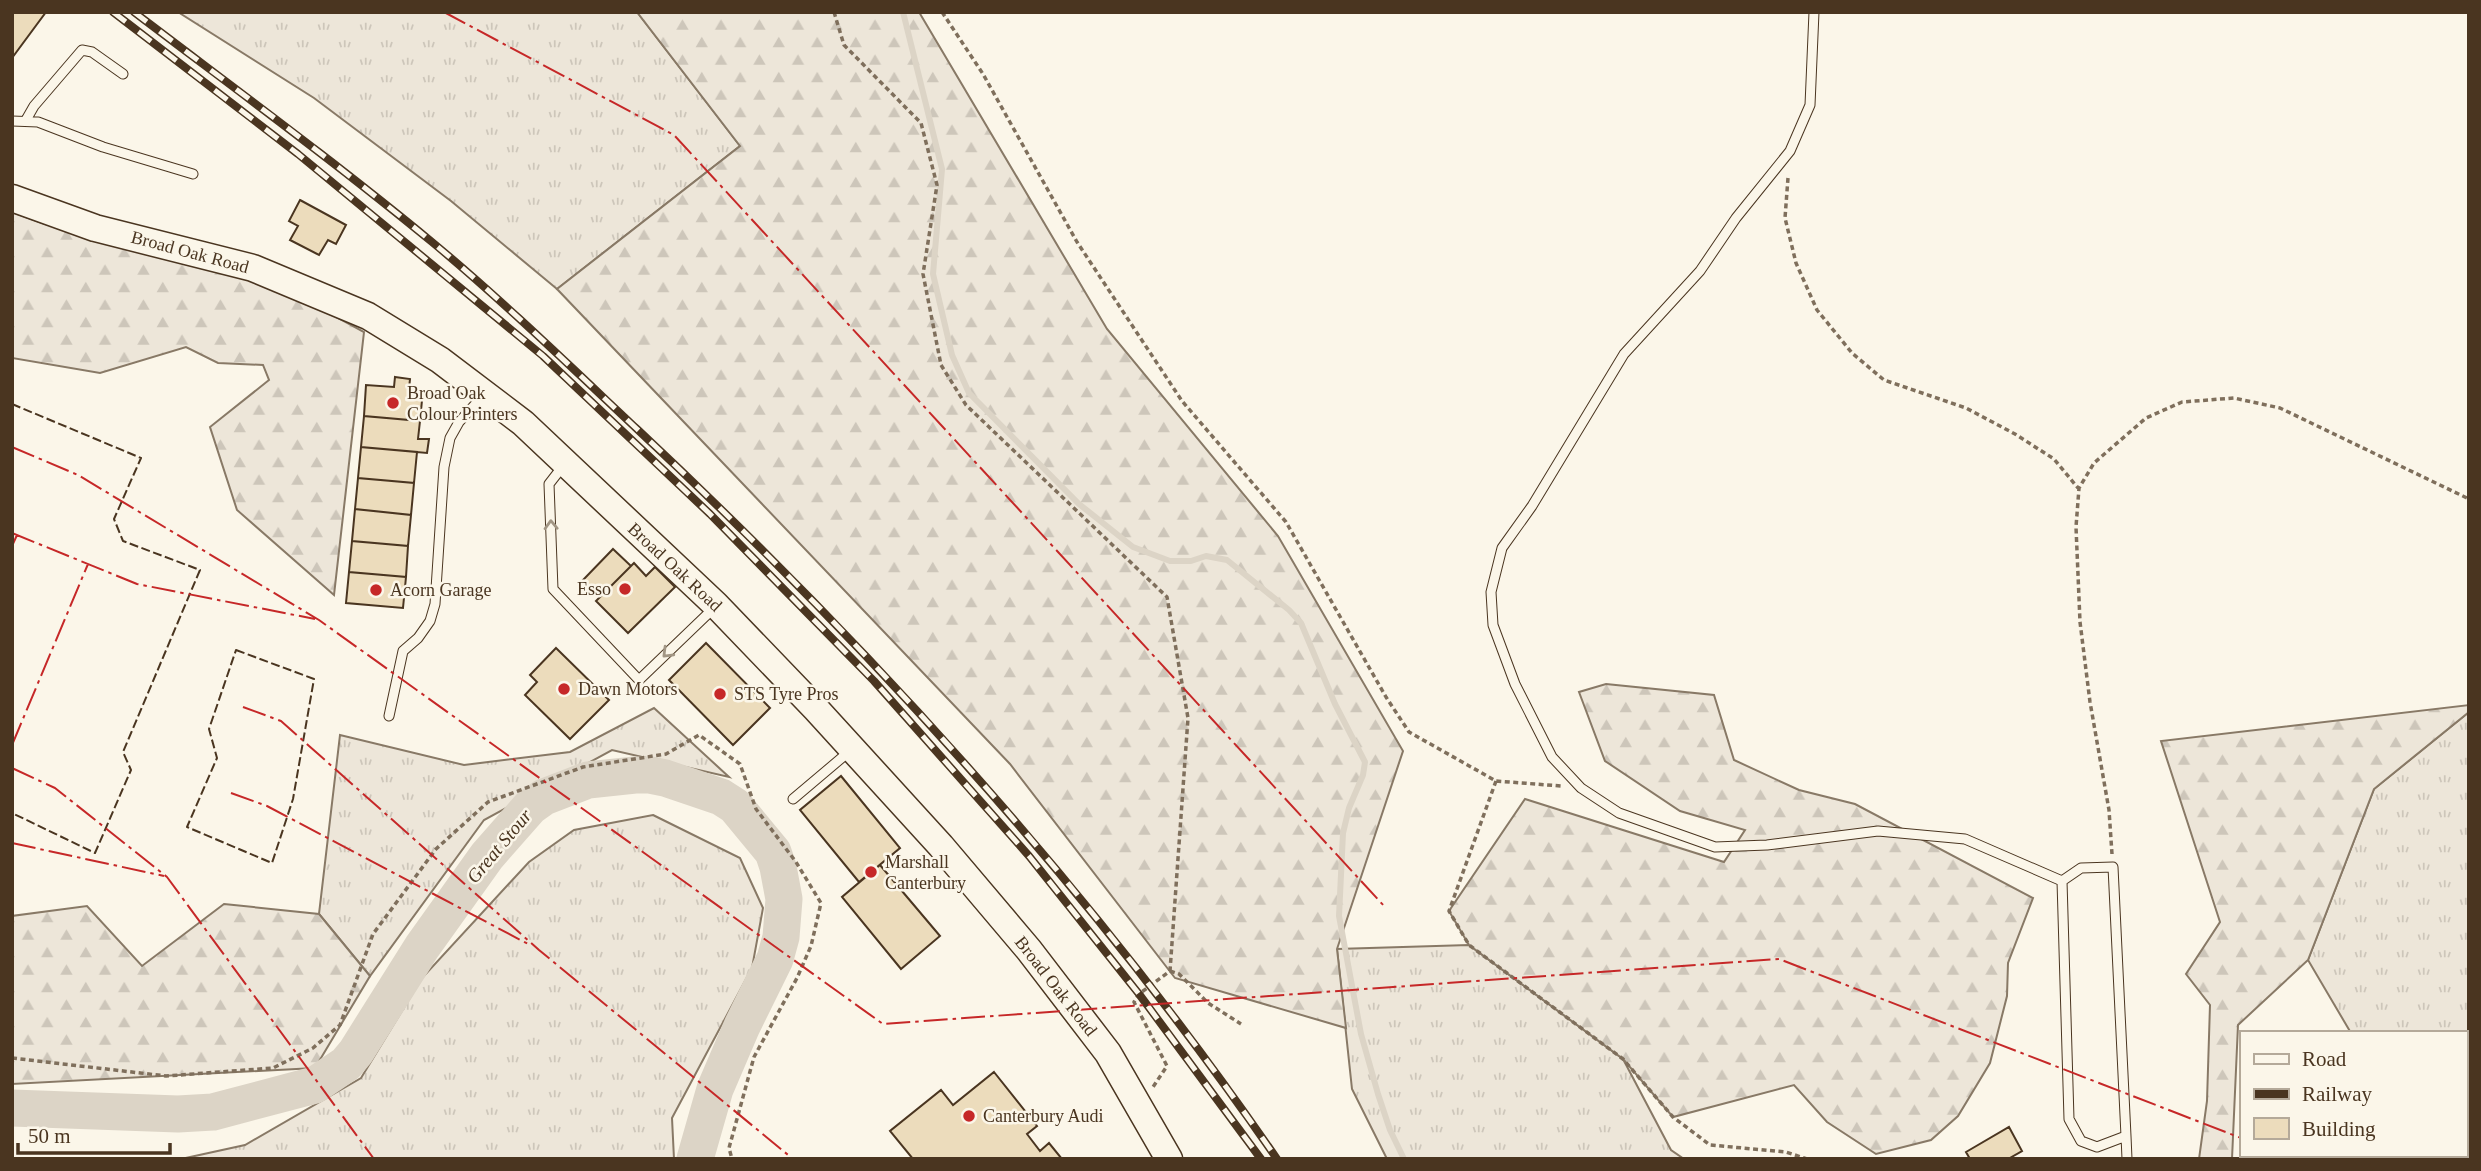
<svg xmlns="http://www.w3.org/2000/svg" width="2481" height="1171" font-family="Georgia,serif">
	<defs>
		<pattern id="grass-tufts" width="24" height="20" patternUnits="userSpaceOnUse" patternTransform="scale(1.75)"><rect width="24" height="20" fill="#ede6d9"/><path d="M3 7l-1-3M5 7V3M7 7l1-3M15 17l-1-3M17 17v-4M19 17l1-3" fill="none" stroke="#cdc6ba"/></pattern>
		<pattern id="forest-firs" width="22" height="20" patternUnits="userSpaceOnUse" patternTransform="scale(1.75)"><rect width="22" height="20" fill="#ede6d9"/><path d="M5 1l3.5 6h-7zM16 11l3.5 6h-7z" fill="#cdc6ba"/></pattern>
	</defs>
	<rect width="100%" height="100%" fill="#fbf6e9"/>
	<path fill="url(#grass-tufts)" stroke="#887966" stroke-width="2" d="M178,12h459l103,134 -183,143 -106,-88 -137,-103z
		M654,708l75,69 -117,-27 -128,70 -114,156 -51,-62 21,-179 124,30 106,-13z
		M2469,712v447h-43l-2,-4h41v-122h-114l-43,-73 66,-171z
		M653,815l87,43 23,50 -11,60 -80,150 2,41h-493l64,-14 116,-67 61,-100 107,-116 45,-32z
		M1469,945l154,114 48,91 13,9h-297l-35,-70 -15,-140z"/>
	<path fill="url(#forest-firs)" stroke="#887966" stroke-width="2" d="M637,12h282l188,317 171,207 125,215 -66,198 9,79 -171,-50 -165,-214 -453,-475 183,-143z
		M12,212l33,12 194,40 125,68 -30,263 -97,-85 -27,-83 59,-47 -6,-15 -45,-2 -32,-16 -86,26 -88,-15z
		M1606,684l108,11 20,65 65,30 56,14 178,94 -25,65 -1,33 -17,67 -32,53 -27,24 -55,14 -49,-32 -33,-37 -121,32 -50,-58 -154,-114 -20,-34 76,-112 199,63 21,-32 -65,-19 -75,-50 -26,-69z
		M2469,705v7l-95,77 -66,171 -70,65 -6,134h-33l8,-58 3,-96 -24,-31 34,-52 -59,-181z
		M224,904l95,10 51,62 -55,92 -303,16v-168l75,-10 55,60z"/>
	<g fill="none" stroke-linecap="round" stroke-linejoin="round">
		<path stroke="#dcd4c6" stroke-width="6" d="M903,12l39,157 -9,105 19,81 17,38 110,111 54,43 37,14h21l15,-5 21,4 62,50 12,13 34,81 30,58 -2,13 -14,33 -6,25 -4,83 22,118 17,60 12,36 14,29"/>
		<path stroke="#dcd4c6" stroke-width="37" d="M12,1108l166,6 35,-2 102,-27 31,-21 10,-12 66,-105 65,-91 43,-49 14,-10 44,-17 47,-5h15l15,3 56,19 14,9 38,46 5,15 6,32 -3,38 -6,22 -33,67 -27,63 -20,70"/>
	</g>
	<path fill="#ecdcbc" stroke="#4a3520" stroke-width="2" d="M12,12h34l-34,46z
		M300,200l46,25 -10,19 -8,-4 -9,15 -29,-15 8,-14 -9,-5z
		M395,377l15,2 -1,10 14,1 -3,31 -56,-5 2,-31 28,2z
		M364,416l56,5 -2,18h11l-2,14 -66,-6z
		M361,447l56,5 -3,31 -56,-5z
		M358,478l56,5 -3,32 -56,-6z
		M355,509l56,6 -3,31 -56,-5z
		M352,541l56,5 -2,31 -57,-5z
		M613,549l18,17 -31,31 -17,-17z
		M634,563l12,13 9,-9 20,20 -47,46 -32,-32z
		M349,572l57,5 -3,31 -57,-5z
		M706,643l64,65 -37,37 -64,-65z
		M556,648l53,52 -39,39 -45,-44 12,-13 -7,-7z
		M841,776l59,72 -41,34 -59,-72z
		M880,865l60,71 -39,33 -59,-72z
		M994,1072l43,54 -10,8 13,17 9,-8 13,16h-149l-23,-28 51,-41 12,15z
		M2009,1127l13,24 -14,8h-38l-4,-7z"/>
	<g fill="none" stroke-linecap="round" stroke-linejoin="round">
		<defs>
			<path id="lane" d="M1814,12l-4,93 -20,46 -54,67 -36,53 -76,83 -92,152 -30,42 -11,44 2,33 22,59 37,73 29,31 38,25 96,34 52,-2 111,-14 87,8 97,42
				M26,120l8,-14 48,-56 10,2 31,22
				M12,121l26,1 65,25 90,27
				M563,466l-14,18 4,105 86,91 76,-73
				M389,716l14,-65 15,-13 12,-17 5,-17 9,-137 6,-29 9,-16 23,-25
				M793,799l58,-49
				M2126,1136l-29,11 -16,-6 -12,-22 -7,-238 19,-13 32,-1 13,269 1,23
				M2323,1155l1,4"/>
			<path id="secondary" d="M12,198l83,30 158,40 115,48 72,44 83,63 193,182 100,104 125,137 88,104 79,103 61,106"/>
		</defs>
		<use href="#lane" stroke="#4a3520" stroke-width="11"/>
		<use href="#secondary" stroke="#4a3520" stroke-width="29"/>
		<path stroke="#7f6f5c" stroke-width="3.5" stroke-dasharray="5 3.5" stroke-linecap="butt" d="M834,12l10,33 77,78 16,62 -14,89 18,91 25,40 201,192 21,121 -18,253 -31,23 -5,8 33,64 -14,21
			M942,12l41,62 94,168 105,159 104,121 100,175 23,35 87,49 65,5
			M1788,178l-3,40 11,45 21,47 35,43 32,27 82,28 49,26 39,25 24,29
			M1496,781l-47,130 20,34 154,114 50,58 37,28 76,7 21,7
			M2112,854l-3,-44 -19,-108 -10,-80 -4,-95 3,-39 15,-25 52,-45 36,-16 52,-4 46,10 189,91
			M1170,971l9,3 29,29 33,21
			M12,1058l154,18 107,-8 40,-20 27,-23 33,-91 63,-85 52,-47 95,-35 83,-13 33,-19 41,29 16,45 40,53 25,41 -10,43 -14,32 -43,79 -25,91 3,11"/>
		<use href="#lane" stroke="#fbf6e9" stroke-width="9"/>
		<use href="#secondary" stroke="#fbf6e9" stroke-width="26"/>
		<defs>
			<path id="rail" d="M113,12l185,142 245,202 167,158 164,167 155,175 110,138 122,165
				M134,12c100,76 201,150 298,230 71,59 138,124 205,187 236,221 456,463 640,730"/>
		</defs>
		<use href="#rail" stroke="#4a3520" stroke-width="8"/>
		<use href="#rail" stroke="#fbf6e9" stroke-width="5" stroke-dasharray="16" stroke-linecap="butt"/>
		<path stroke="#4a3520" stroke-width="2" stroke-dasharray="9 3.5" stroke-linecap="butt" d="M12,404l129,54 -27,61 9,22 77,29 -77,182 8,18 -36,83 -83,-40
			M236,650l78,29 -21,120 -21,64 -85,-36 30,-69 -8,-29z"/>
		<path stroke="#c62828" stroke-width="2" stroke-dasharray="24 5 3.5 5" stroke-linecap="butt" d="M444,12l230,123 711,772
			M12,447l66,28 241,145 564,404 896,-65 462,179
			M12,533l125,51 178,35
			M12,546l5,-11
			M243,707l38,14 258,229 254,209
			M12,745l76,-181
			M12,768l43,20 112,89 207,282
			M231,793l36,13 263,139
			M12,843l152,33
			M2287,1155l9,4"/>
	</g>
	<defs><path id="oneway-chevron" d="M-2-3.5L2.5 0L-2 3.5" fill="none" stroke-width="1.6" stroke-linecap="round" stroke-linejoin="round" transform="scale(1.75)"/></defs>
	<g stroke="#a29684">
		<use href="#oneway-chevron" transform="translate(551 525) rotate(-92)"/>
		<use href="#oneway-chevron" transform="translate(667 653) rotate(135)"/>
	</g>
	<g fill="#c62828" stroke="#fbf6e9" stroke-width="2.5">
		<circle cx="393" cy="403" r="7"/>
		<circle cx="625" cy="589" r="7"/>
		<circle cx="376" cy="590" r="7"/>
		<circle cx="564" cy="689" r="7"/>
		<circle cx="720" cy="694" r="7"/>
		<circle cx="871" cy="872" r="7"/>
		<circle cx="969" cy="1116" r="7"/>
	</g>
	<g text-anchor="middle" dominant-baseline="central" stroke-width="5" stroke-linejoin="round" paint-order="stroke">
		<g font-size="18" fill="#4a3520" stroke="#fbf6e9">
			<text transform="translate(190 252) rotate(15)">Broad Oak Road</text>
			<text transform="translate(675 567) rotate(43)">Broad Oak Road</text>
			<text transform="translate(1056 986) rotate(52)">Broad Oak Road</text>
		</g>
		<g font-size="18" fill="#4a3520" stroke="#fbf6e9" text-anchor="start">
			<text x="407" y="393">Broad Oak<tspan x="407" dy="21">Colour Printers</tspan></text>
			<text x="611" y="589" text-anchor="end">Esso</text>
			<text x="390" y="590">Acorn Garage</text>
			<text x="578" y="689">Dawn Motors</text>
			<text x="734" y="694">STS Tyre Pros</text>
			<text x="885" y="862">Marshall<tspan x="885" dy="21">Canterbury</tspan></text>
			<text x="983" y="1116">Canterbury Audi</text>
		</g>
		<g font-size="19" font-style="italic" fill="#4a3520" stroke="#fbf6e9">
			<text transform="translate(499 846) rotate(-50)">Great Stour</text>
		</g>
	</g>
	<rect width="2481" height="1171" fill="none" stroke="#4a3520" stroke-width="28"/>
	<rect x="2240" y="1031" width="228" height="126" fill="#fbf6e9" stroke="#b4a999" stroke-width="2"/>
	<rect x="2254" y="1054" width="35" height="10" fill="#fbf6e9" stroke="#b4a999" stroke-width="2"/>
	<text x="2302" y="1066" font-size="21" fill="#4a3520">Road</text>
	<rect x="2254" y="1089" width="35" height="10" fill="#4a3520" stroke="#b4a999" stroke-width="2"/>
	<text x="2302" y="1101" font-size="21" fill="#4a3520">Railway</text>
	<rect x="2254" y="1118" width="35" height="21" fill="#ecdcbc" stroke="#b4a999" stroke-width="2"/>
	<text x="2302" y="1136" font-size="21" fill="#4a3520">Building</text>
	<path d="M18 1143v10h152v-10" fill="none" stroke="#4a3520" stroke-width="3.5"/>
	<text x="28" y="1143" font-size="21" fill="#4a3520" stroke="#fbf6e9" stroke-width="5" paint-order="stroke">50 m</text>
</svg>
